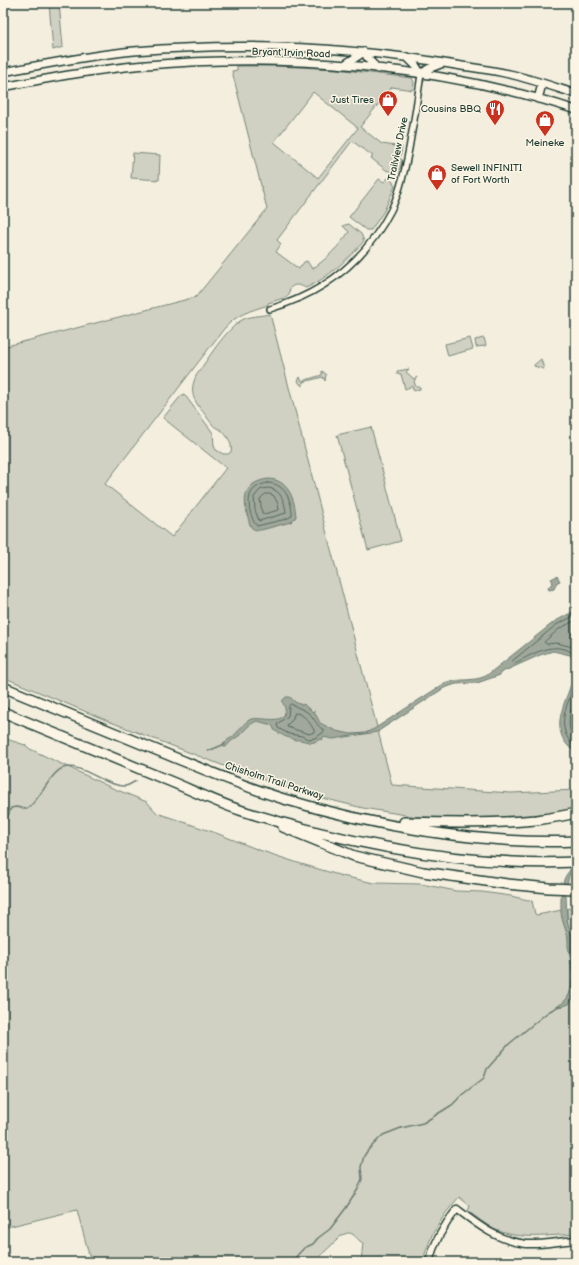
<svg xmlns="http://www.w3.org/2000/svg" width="579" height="1265" font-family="'Balsamiq Sans',sans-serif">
	<rect width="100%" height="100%" fill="#f3eede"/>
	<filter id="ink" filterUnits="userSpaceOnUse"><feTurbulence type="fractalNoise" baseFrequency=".025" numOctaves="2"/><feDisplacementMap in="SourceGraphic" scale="8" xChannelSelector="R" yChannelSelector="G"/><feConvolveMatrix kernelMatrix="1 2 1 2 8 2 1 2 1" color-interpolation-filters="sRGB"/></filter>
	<g filter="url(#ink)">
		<path fill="#d0d1c2" stroke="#78877b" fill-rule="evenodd" d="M49,3h10l4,44 -10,3z
			M237,66h40l59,3 76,9 2,4 -1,8 -21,-3 -32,40 22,17 20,3 -2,11 2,2 -2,9 -6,4 -8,-3 -15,-12 2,-2 -21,-15 -75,99 4,4 -5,8 23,17 5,-7 3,-1 5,8c15,-10 27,-23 37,-37l-6,-6 2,-1 4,-1 12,10 3,7c-16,18 -36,37 -58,47 -6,-3 -11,-5 -16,0l-1,6 -2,3 -19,6v2c-18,6 -32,9 -45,25l-118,154 67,53 54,-69 -63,-50 17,-21 4,-3 29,39 1,13 2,4 7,4h5l3,-2c2,-8 -4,-17 -10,-22 -3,-2 -6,-2 -8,-5 -3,-3 -6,-8 -9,-12 -11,-13 -15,-21 -8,-37 11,-16 30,-47 46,-56 7,-4 19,-4 28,-6l122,471 119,8 65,-3v20l-63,8 -20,1 -75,-2 -55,-9 -57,-14 -69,-23 -129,-50 -105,-44v-330l193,-50 71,-88 -35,-138 5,-1zM313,92l45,36 -40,50 -44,-36z
			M133,153l27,2 -1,25 -28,-2z
			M388,178l5,4 2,4 -11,25 -13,19h-5l-17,-13 30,-38 5,3z
			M470,338l3,11 -25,7 -3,-12z
			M484,338l2,7 -1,1 -9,1 -1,-7z
			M541,359l3,10 -10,-3v-1z
			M409,369l-3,3 8,7 3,-2 -3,4 2,6h4v2l-6,2 -2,-5 -7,3 -4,-15h-4l1,-3z
			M322,371l4,3 -1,7 -2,-4 -20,5v4l-3,-2 -2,-3 2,-4 2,4 20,-6z
			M371,427l30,114 -33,9 -31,-115z
			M3,738l22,7 5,4 80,38 37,15 10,11 59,20 43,17 39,13 44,13 32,7 47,1 35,7 26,1 29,4 21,5 3,13 2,1 25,-5c-1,10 4,18 6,28 4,19 11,52 -6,66l3,2 10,-26 -3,-29 1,-11 -5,-12 -1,-19 1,-1 8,1v325c-28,1 -56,7 -82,-5 -9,-5 -18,-12 -26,-18l2,-5 -11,-9 -14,17 -13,21 -10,27h-61l2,-19c-9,-5 -10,-15 -22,-7l-27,26h-223l-14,-52 -74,18z"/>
		<path fill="#a0a89b" stroke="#6c7d72" d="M268,479c20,0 27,20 28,38l-5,5 -30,8c-3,0 -7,0 -9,-2 -3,-3 -4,-11 -5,-15 -5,-19 0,-31 21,-34z
			M557,576l3,5 -4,2v1l-2,5 -5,1 -1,-2 5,-6 -2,-3z
			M576,610v143c-37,-27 1,-60 -1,-92l-5,-6 -17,-4 -13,4 -40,18v2l-23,8 -21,1 -12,4 -67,44 -44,7 -10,-2 -1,3 -2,-1c-9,8 -16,-1 -26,1l-2,-2c-7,0 -12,-5 -17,-7l-3,-6 -15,-4c-9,4 -11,8 -17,14 -5,4 -10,6 -14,12h-2l-1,-4h2l2,-3c10,-4 13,-14 22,-20 9,-5 34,6 36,-8 1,-4 -2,-8 -3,-11l4,-4h4l5,5 7,3 2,-1 2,3 4,2 2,3 2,-1 6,12 16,8 15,3 14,-1 9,-4 71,-46c14,-5 28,-1 41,-7l68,-54z
			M576,861v6l-7,9 -4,18 1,2 1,24 6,20 -1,11 4,39 -3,8 -4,6 -9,3 -1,-2c20,-9 12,-42 9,-59 0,-3 0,-6 0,-9 -2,-8 -6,-15 -7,-24 0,-11 -1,-30 6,-39 3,-4 6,-8 9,-13z"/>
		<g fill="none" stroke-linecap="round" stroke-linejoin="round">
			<path stroke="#53685d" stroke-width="1" d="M268,483c17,0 24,18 24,33l-6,3 -29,7c-4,-4 -5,-9 -7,-15 -3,-16 1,-25 18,-28z
				M268,488c13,1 17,14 18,25l-27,8 -4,-11 -1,-13 6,-7z
				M266,494h4l4,2 4,8 1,6 -15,4 -2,-1 -2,-14 3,-3z
				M576,615l-20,10 -45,37 2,2c17,-8 33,-20 52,-15 4,2 8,3 11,6
				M576,620l-17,9 -15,13 2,2 11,-1 19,5
				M576,682c-9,24 -23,45 0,66
				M576,695c-6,15 -12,33 0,46
				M291,704c7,4 18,7 22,14 4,5 5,9 11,12v2l-9,6 -7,1 -6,-3 -13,-2 -11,-6 -1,-4 11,-8 1,-10z
				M295,713c9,0 15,10 19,17v2l-5,2 -22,-7v-2l5,-5z"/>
			<path stroke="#6c7d72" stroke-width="1.5" d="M208,751l17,-7
				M3,829l8,-21 5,-1 11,2c14,-10 23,-36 36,-41 18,-6 43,19 62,18 3,0 7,-3 11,-5
				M291,1262l13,-14 9,-4 5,-6 12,-9 16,-21 12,-19 4,-10 -1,-12 3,-11 4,-6 15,-15 18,-7 22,-5 29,-18 11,-11 21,-16 3,-9 22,-25 39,-32 11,-6"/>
			<defs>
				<path id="minor" d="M270,309c54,-16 95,-48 121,-99 11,-22 16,-48 20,-73 4,-21 7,-42 10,-63"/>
				<path id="tertiary" d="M429,1262c5,-20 15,-37 28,-53 21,16 41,32 69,35 16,1 34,-3 50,-4"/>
				<path id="secondary" d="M364,52l5,8 9,9
					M407,57l9,9 5,8 7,-5 15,-6
					M344,65l20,-13
					M3,72c43,-8 87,-17 131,-21 109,-9 215,-5 322,14 18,3 36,5 53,9 23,5 45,13 67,20
					M3,87c47,-9 95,-18 143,-22 140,-12 297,1 430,45
					M538,99l4,-15"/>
				<path id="motorway" d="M3,687c56,23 112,46 168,69 37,15 74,31 113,43 89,27 198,46 292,42
					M3,712c53,22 106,44 159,66 28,11 55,25 84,34 107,33 218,55 330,50
					M404,822c44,1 88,2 132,-2 14,-2 27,-4 40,-7
					M283,827l71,29 69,16 84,12 42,4 27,1"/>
			</defs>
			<use href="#minor" stroke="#1f3d34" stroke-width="8"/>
			<use href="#tertiary" stroke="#1f3d34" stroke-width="9"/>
			<use href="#secondary" stroke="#1f3d34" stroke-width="10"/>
			<use href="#motorway" stroke="#1f3d34" stroke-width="12"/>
			<use href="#minor" stroke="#fcf5e5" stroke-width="5"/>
			<use href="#tertiary" stroke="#fcf5e5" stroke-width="6"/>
			<use href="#secondary" stroke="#fcf5e5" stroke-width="7"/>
			<use href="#motorway" stroke="#fcf5e5" stroke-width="9"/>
		</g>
	</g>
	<defs>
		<symbol id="shop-pin" viewBox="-11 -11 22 30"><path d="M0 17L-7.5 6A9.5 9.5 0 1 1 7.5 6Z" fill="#c8321e" stroke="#fcf5e5"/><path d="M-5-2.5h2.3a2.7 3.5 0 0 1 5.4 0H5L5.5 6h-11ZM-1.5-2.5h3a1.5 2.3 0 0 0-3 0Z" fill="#fff"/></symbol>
		<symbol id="restaurant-pin" viewBox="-11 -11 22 30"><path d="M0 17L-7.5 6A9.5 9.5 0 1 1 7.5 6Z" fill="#c8321e" stroke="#fcf5e5"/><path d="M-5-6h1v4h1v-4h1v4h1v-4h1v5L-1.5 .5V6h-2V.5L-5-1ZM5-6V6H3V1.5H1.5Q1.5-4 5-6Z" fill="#fff"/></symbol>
	</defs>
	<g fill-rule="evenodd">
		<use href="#shop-pin" x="377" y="89" width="22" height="30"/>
		<use href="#restaurant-pin" x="484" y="98" width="22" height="30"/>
		<use href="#shop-pin" x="534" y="109" width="22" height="30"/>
		<use href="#shop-pin" x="426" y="163" width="22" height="30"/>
	</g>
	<g text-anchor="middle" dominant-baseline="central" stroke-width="3" stroke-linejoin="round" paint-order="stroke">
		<g font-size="10" fill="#1f3d34" stroke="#fcf5e5">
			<text transform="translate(291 53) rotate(2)">Bryant Irvin Road</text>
			<text transform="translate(398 149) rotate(-78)">Trailview Drive</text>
			<text transform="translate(274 781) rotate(18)">Chisholm Trail Parkway</text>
		</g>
		<g font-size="10" fill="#1f3d34" stroke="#fcf5e5" text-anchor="end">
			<text x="374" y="100">Just Tires</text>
			<text x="481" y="109">Cousins BBQ</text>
			<text x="545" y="143" text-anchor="middle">Meineke</text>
			<text x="451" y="168" text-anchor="start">Sewell INFINITI<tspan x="451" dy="12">of Fort Worth</tspan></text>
		</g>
	</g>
	<rect width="579" height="1265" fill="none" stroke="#fcf5e5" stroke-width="16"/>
	<rect x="8" y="8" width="563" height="1249" fill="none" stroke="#1f3d34" stroke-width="1.5" filter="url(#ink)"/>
</svg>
